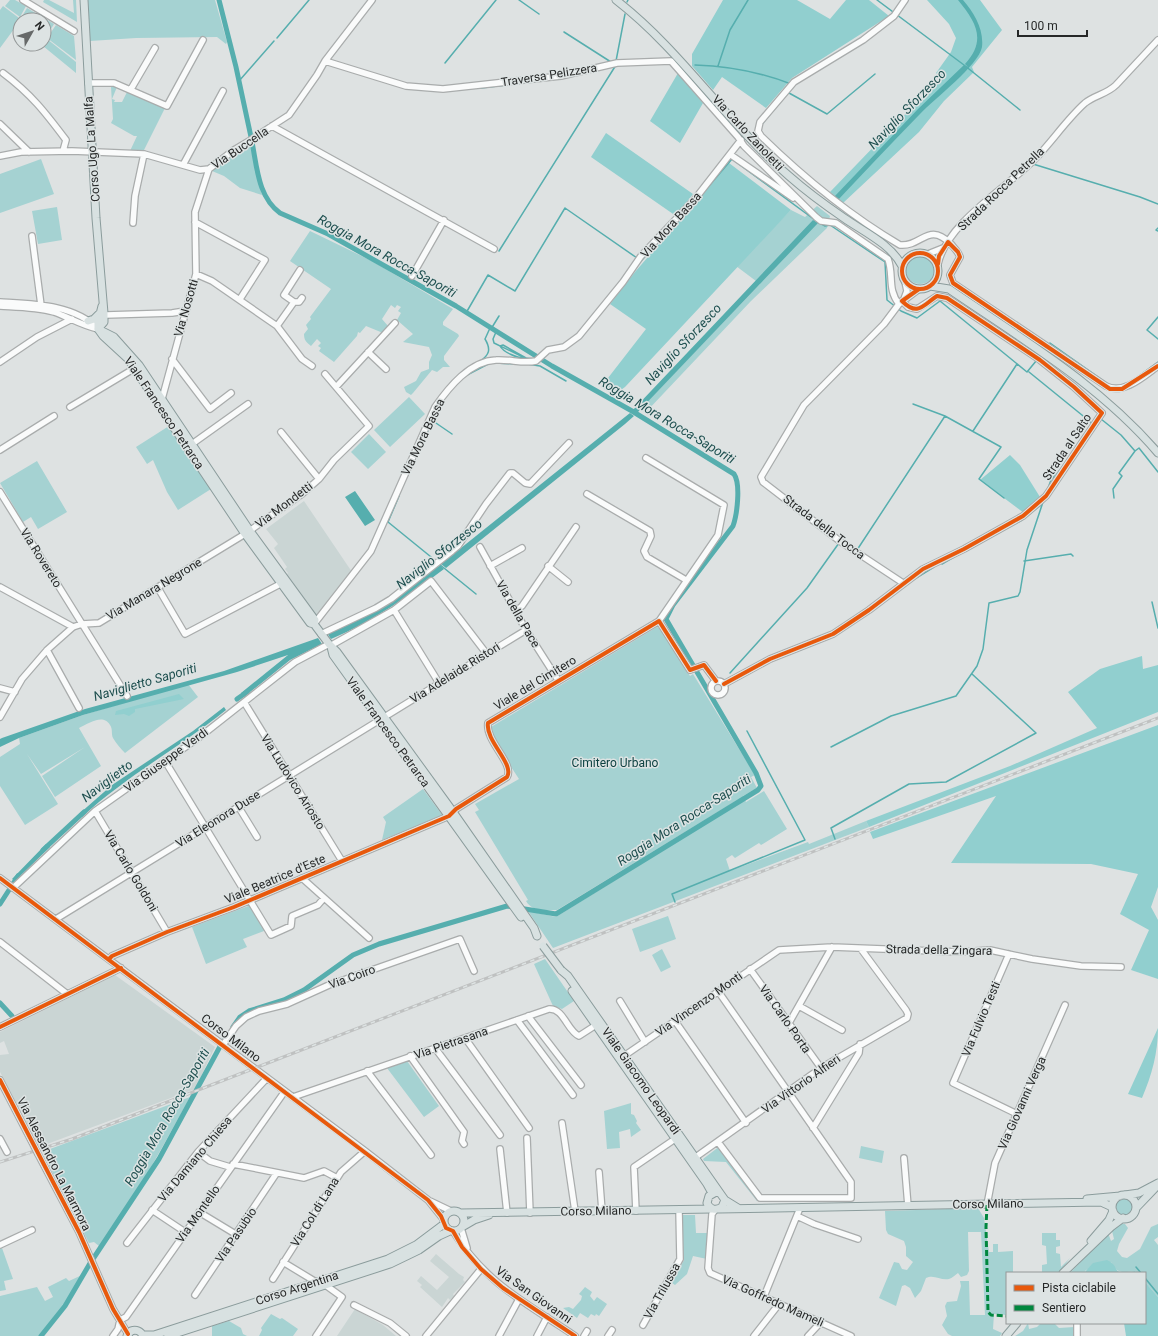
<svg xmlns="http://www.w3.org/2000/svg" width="1158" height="1336" font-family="Roboto,sans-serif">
	<rect width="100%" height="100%" fill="#dee2e2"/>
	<path fill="#cad5d4" d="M304,501l48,71 -34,46 -31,-44 1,-1 -3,-4 2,-2 -13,-19 4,-4 -12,-15z
		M115,975l100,72 -20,42 -156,58 -39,-75v-17l9,-1 -5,-13 -4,2v-11z
		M436,1254l23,20 5,3 -1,3 2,2 -12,12 1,2 -4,4 -2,-2 -6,9 -22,-20 2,-2 -5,-4 4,-5 16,14 12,-13 -19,-16z
		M355,1309l28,16 13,11h-59z"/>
	<path fill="#a5d2d2" d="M10,0h5l11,6 -6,11 -15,-11z
		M44,0h5l25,13 -1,-13h3l1,22 -34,-20z
		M88,0h127l12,42 -1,2 -9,-7 -81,1 -46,3z
		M3,6l16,12 -3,5 1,2 -17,23v-38z
		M27,8l27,16 -8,13 -2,-2v-15h-20l-3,-2z
		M56,25l18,11 2,24 -29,-22z
		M47,39l29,23v11l-33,-27z
		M111,87h6l-5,12 3,1 -1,2h8l6,-12 37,18 -22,44 -13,-1 7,-15h-3l-23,-13 2,-4z
		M247,146h4l11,49 -22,-7 -16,-12 -12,-5z
		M41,159l13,35 -54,19v-39z
		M817,206l13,10 -3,12 -76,73 -105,111 -7,-2 121,-126 -24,-18 55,-56 14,7z
		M57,207l5,33 -24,4 -6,-33z
		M310,231l62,30 81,48 -10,13v3l15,9 1,2 -15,20v4l6,7h-7l-6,5 -5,-2 -19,23 -2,2 -5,-3 -2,-5 12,-6 5,-9 8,-3v-7l3,-7 -3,-8 -26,-5 10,-8 -16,-14 4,-7 -3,-2 3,-4 -4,-2 -2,3 -4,-3 -9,14 6,7 -5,7 -17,-7 -6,7 -2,-1 -1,4 -23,26 -15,-11 2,-3 -3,-2 3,-3 -4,-4 -6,7c-5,-4 -7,-6 -7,-12l4,-5 -2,-4 5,-6 -1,-2 21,-28 -41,-28z
		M906 270a14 14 0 1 1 28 0a14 14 0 1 1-28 0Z
		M409,397l16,17 -35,33 -16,-17z
		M169,426l42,63 -33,21 -11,-18 -14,-32 -6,4 -11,-17z
		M369,434l17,18 -18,17 -17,-17z
		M37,461l30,51 -29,17 -7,-12 -8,5 -23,-39z
		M657,627l6,3 27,46 3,-2 62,101 -4,2 6,11 -14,8 3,6 18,-11 23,38 -26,16 -2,-2 -24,15 -3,-3 -6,4 4,12 78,-29 1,2 57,-23 3,6 -316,121 -25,-37 28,6 185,-115 -2,-3 -182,111c-11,0 -25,2 -31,-9l2,-1 -53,-88 4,-2 -4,-6 44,-25 -27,-41 -1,-11z
		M188,684l10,13 -73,56c-4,-4 -9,-10 -12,-15 -2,-4 0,-9 -3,-13 -7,-12 -22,-1 -31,3l22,38 -46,31 -13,-21 43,-29 -44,27 -14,-20 31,50 -33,21 -25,-39v-29l20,-13 -1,-6 64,-23z
		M423,789l20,27 -61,24 4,-18 -3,-5z
		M251,905l12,19 1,7 -21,8 4,8 -41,17 -14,-37z
		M668,916l8,23 -36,13 -8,-23z
		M662,949l9,18 -10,5 -9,-17z
		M545,959l29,42 -12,8 -9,-3 -19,-42z
		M407,1061l32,45 -15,11 -37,-49z
		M190,1097c-28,51 -56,103 -91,149l-5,-4 -5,1 -47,-91z
		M631,1103v11l3,1 3,6 -1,2 5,7 -10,7 -1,-8 -11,3 1,16 -13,1 -3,-38z
		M720,1146l39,53 -2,2 -31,-39 -22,-1 -1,-2z
		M861,1146l23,5 -2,12 -23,-5z
		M1116 1207a8 8 0 1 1 16 0a8 8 0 1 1-16 0Z
		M978,1208l6,10 5,34h4v-8h5v8l15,-1v22h-6v42l-13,-1 -1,15 9,4 -2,3h-48l-4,-2 -6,-9 5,-9 -2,-10 2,-4 10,-1 4,-15 -1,-5h9l1,34h15l-4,-83h-13l1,39 -2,4 -6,2 -3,-4c-3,2 -6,5 -9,6 -8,2 -15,-5 -23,-1l-5,13 -6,7 -5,-10 -5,-3 -3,1 -6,20 -17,-8 15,-36 5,1 3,6 5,1 6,-8 -7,-6v-9l-2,-6 -16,-7 -2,-4 -1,-19z
		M681,1215h14l1,18h13l-2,26 -14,-3 -6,18 -12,11 -3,-2 12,-23 -3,-10z
		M1119,1224h6l3,4 -9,16 -2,7 5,6 5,1 13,-9 11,-22 7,-3v13l-4,3 4,5v52l-13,-15v-9h-8l-2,-2c-12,2 -18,3 -24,-9l-25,8 -2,3h-14l38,-40 3,8 3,-2 -2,-8z
		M1042,1233h14v7h4v6l-4,1v6l4,1 1,13 9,-9 -11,15h-17v-8l5,-1 -1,-18 -4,-1z
		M2,1248l11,31 -9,2 2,9 -6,1v-42z
		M82,1275l-17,29 -26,32h-39v-40l37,-9 8,14 8,-4 -5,-10 18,-9 3,3z
		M585,1287l7,5 -2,4 4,5 3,-4 10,7 -8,12 -3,-2 -1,2 -4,-2 -3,4 -8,-5 -3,5 -14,-10 6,-1 4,2 8,-9 1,-4 -3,-2z
		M271,1314l9,5 2,-1 16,11 -5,7h-34l3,-6 -1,-2z
		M229,1321l12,7 2,6 4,2h-35v-10z
		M1028,1323l1,6 8,-2 4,-4h13l5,5 15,-1 1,9h-60l8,-5z"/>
	<path fill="#91cfcf" d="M723,0h74l33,19 16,-19h23l20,16 -97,62 -26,30 -44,-31 -9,13 -21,-24v-12z
		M927,0h53l22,30 -30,37 2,5 -30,29 -25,31 -76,71 -13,-11 111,-115 -5,-4 15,-21 5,-14 -7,-14z
		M678,73l25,30 -23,40 -30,-22z
		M606,133l87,61 -17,22 -85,-59z
		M729,163l62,47 -166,177 -11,8 -13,-8 45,-58 -36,-25 25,-32z
		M1010,455l10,10 20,32 -16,16 -44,-33z
		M1142,656l1,13 15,-4v47l-289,115 -3,-6 144,-55 87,-38 -29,-36 32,-23z
		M179,694l5,5 -49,10v3l-6,4 -5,-2 -9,1 1,-4z
		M1158,725v162l-7,20 7,13v59l-27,-9 18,-40 -29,-16 18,-40 -47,-10 -140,-1 45,-67 -123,43 -3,-7z
		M1158,1028c0,24 -6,47 -16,70l-14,-4z
		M1107,1260c15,7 2,16 28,11l2,2h-53l9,-10z
		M1145,1282l13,15v39h-32l-2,-13h21z"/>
	<path fill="#56aeae" d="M958,0h5c11,13 21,29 19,47 -3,18 -48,52 -62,67 -28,29 -55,57 -82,86l-4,-3 84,-88 46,-44 4,2 -3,-3c22,-24 11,-42 -7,-64z
		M813,220l5,3 -181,190 -4,-3z
		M630,413l4,3 -9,8 -179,144 -5,-4z
		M355,491l20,29 -10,6 -20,-29z
		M440,565l4,4c-37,28 -70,52 -113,70l-4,-6c46,-17 74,-41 113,-68z
		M318,638l4,6 -32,16 -46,37 -3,-4 47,-38 -51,17 -154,43 -64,23 -19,9v-8l2,-1 83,-29 139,-38z
		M224,707l2,3c-47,38 -100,66 -144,107l-3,-3 33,-29 81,-54z
		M46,844l4,3 -35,34 -3,-2z"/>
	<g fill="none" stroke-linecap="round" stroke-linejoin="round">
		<path stroke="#56aeae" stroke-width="1.5" d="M519,0l20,14
			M877,0l87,65 56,45
			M627,2l1,-2
			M564,32l47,30
			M277,38l32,-38
			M616,61l9,-47
			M445,63l51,-63
			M695,65c33,1 65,7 96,19
			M718,66l12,-36 18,-30
			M239,81l35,-40
			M481,88l74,-9
			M789,93l38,21 48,-40
			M762,124l32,-39
			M1033,164l107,33 18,7
			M702,194l30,-35 83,61
			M978,212l20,-18
			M820,223l5,3 5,-1 55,37 2,38 14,11 16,7 23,-17 87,71 14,-17
			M1158,228l-2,2 2,1
			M499,251l117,-186
			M640,260l1,1 33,-36
			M466,313l22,-38 27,16 50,-83 72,50
			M1158,317l-11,13 11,9
			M491,329l8,-13
			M496,332l-3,7 1,4 31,15 10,1
			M1048,345l2,-2 58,41
			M500,346l3,-1 23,13
			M500,346c3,6 17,12 24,12
			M479,362c11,-7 12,-13 6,-23l5,-11
			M495,363l21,1
			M527,364l13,2 26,15
			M1029,372l64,52
			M467,375l23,-12
			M1132,381l26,-19
			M913,404l32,12
			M1101,419l20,16 14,16 4,-3 19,24
			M433,421l19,13
			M973,431l44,-67
			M418,452l23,-49
			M1047,491l4,-11 11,-12
			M399,496l-11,26 48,39
			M1114,498l-1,-9 9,-13 -3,-3 16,-22
			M971,548l51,-28 19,-15
			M857,550l88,-134 56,31 -22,32 25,19
			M1024,561l47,-7 2,2
			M439,564l37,30
			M942,564l17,-10
			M908,583l26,-16
			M1152,602l6,26
			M800,650l24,-10
			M730,673l77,-85 32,-45
			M831,747l60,-31 65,-20 21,-30 6,-17 6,-46 29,-7 2,-4 7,-42 16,-48
			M835,839l-4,-11 78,-44 37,-2 90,-49 -64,-59
			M675,902l-3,-8 133,-54 -58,-109
			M1136,1267l5,6
			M1145,1278l13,16"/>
		<path stroke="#56aeae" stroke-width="5" d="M219,0l17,67 15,70
			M237,699l10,-7
			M43,850l41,-38
			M0,904l18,-28
			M0,1003l12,13
			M233,1027l7,-10 9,-6 35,-11 20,-10 49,-35 26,-11 128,-38 49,8 202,-124 3,-4 -5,-13 -90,-154 7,-14 60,-79c4,-11 8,-42 1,-52l-102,-63 -80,-45 -96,-60 -128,-72 -48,-21c-22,-16 -23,-46 -28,-71
			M41,1336l24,-30 24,-41 70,-106 64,-118"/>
		<defs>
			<path id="minor" d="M23,0l51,31
				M905,0l-11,16 -31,24 -69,42 -34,40 -2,9 3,5c42,41 88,79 139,109 22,2 28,-24 51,-1 3,4 7,7 9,13l-10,18 3,8 153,103c18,9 38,-10 52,-20
				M325,61l81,25 37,3 118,-13 56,-13 54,-2 67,76 6,9 72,71 5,4 15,2 52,36c6,16 -1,30 11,45
				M3,73c28,21 42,39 63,67l-3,11
				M88,83h26l53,23 36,-66
				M131,89l24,-41
				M0,124l29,28
				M272,126l222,123
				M258,135l31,-20 28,-40 8,-14 47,-61
				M731,155l62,43
				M0,156l21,-4 51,-1 72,3 56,16 9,-1 25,-19 25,-15
				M183,165l40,-74
				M195,222l70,38 -25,39
				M133,223l2,-27 9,-42
				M32,236l9,69
				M928,254l15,-6
				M938,264c9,-41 67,-75 96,-104 18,-18 32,-40 51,-57 10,-8 22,-9 31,-18l42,-45
				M196,274l16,7 65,45 25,33 10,7
				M412,276l32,-56
				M904,299l3,-8 -2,-9
				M0,302c32,2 74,2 98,27
				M294,302h5l3,-4
				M0,306c18,1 36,1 54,6 14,5 29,14 44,17
				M106,315l66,-2 13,-2
				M277,326l17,-24 -10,-7 16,-25
				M368,352l18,17
				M172,359l38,50 21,-16
				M0,362l37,-25 35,-18
				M336,387l59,-64
				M162,399l34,-125 -1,-62 14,-43
				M70,407l65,-39
				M281,432l38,47
				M192,444l56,-40
				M0,450l54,-34
				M646,458l78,47 -6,30 -59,86
				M0,492l127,204
				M587,494l63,37 1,5 -7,15 3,6 39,23
				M480,547l46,83 32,50
				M490,566l32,-18
				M548,566l20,16
				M903,583l-62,-41 -78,-60 -2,-5 43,-72 80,-81 15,-20 20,-15
				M0,587l73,40
				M158,588l27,46 99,-52
				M394,610l45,73
				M516,611l6,-5 54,-79
				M659,621l31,49 14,-5 12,16
				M314,624l57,-73 64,-144c14,-20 35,-46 61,-47 14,-1 27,4 40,1l12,-11 16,-3 15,-11 44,-54 18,-26 54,-57 46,-59
				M321,634l55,-26 15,-9 61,-48 6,-5 28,-42 24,-31h3l12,10 5,1 39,-41
				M330,646l64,-36 37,-29 55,72
				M47,650l32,58
				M711 688a7 7 0 1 1 14 0a7 7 0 1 1-14 0Z
				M724,684l46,-25 63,-25 36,-24 54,-41 41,-20 59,-33 23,-20 56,-83 -28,-26 -34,-27 -93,-62 -10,-2 -20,13 -9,-2 -6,-6
				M0,688l15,4
				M244,702l98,159
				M0,717l22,-38 25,-29 26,-23 9,-3 17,-1 146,-89 57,-40 17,-15 15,-19 35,-34 -44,-52
				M165,761l106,174 20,-9 1,-10 26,-11 6,-7
				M238,806l19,31
				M95,811l72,121
				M0,878l365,273 63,49 16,20
				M302,878l67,60
				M13,888l82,-77 106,-75 94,-74 34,-18
				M56,919l470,-289
				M0,942l67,52
				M1009,954l-56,129 64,31
				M109,959l3,-3 55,-24 67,-25 215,-91 7,-7 51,-32c8,-13 -22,-36 -19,-54l171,-102
				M750,969l71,99
				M718,991l133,191v16h-91l-42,-56
				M620,1001l25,41
				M799,1006l43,24
				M528,1016l53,69
				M517,1020l56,75
				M675,1021l71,102
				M789,1023l43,-76
				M0,1027l121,-59
				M465,1038l64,90
				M223,1045l13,-19 10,-9 13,-6 28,-7 42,-19 131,-46 14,32
				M435,1048l65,87
				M410,1056l54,76 -2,9 2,3
				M621,1058l158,-108 53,-3 128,5 30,-2 42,9 49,7 40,1
				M367,1071l64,84
				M0,1080l34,66
				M293,1097l256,-88c15,-1 18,22 30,27l17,-11
				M562,1123l13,88
				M813,1128l46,-75 1,-9
				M527,1138l3,75
				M0,1139l7,13
				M500,1149l7,64
				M198,1152l12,9 20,6
				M38,1154l41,78 34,77 15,25
				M904,1158l4,48
				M693,1159l128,-91 86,-50 1,-4 -2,-4 -45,-61
				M233,1164l71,14 20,-7 13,7
				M599,1172l3,39
				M428,1200l23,11
				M987,1205l8,-42 70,-158
				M152,1210l33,22
				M715,1210l-3,4 -4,54 2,5 141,63
				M636,1211l-2,-44 41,-28
				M199,1212l38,23
				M797,1216l17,8 44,15
				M461,1228l6,20
				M453,1231c32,52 73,72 122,105
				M127,1243l71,-91 69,-74
				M0,1245l32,-15
				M283,1262l33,20 1,3
				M273,1279l68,-107 24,-21
				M765,1294l35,-86
				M195,1295l81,-121
				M354,1305l36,18 16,13
				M1077,1323v13
				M643,1325l37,-66 -1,-49
				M113,1336l5,-7 2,-9 6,-3 159,-226
				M316,1336l26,-39 -18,-13
				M426,1336l55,-67
				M499,1336l20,-37
				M537,1336l10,-19
				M584,1336l3,-5
				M608,1336l4,-6
				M754,1336l25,-32
				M808,1336l13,-14"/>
			<path id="major" d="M84,0l12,218 8,95v9l-6,7
				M616,0c66,51 110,122 173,176 17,15 36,29 55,42 20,14 47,26 58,48
				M902 271a18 18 0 1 1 36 0a18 18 0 1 1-36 0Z
				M930,286l19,3c73,50 151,96 209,164
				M102,306l-4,16v7l5,7 25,23 117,175 65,89 4,1
				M88,321l6,-2 6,-6
				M98,329l16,8 25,28 111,166 65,89 -1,4 15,20 8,8 114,157 83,119 3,8
				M331,647l2,8 188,262
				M561,970l7,6 152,217
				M572,991l135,193 5,9
				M1125,1195l14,-2 19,-10
				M1112 1207a12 12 0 1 1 24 0a12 12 0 1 1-24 0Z
				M1087,1199l33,-3
				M725,1200l-3,7c-6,4 -12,3 -15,-4l2,-7 7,-4 4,1 5,7 13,8
				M1136,1208l20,-21
				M719,1209l382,-7 11,5
				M444 1221a10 10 0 1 1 20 0a10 10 0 1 1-20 0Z
				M460,1213l252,-4
				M462,1227l12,-7 15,-5
				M1091,1241l18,-21 4,-9
				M1063,1273l48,-46 12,-9
				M143,1335h11l234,-76 28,-14 28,-21
				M127,1336l4,-5c5,-2 10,0 12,5
				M168,1336l222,-72 29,-14 20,-14 11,-5
				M1006,1336l11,-13"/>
		</defs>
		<use href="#minor" stroke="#a9acac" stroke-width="8"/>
		<use href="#major" stroke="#8b9c9c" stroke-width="9"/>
		<use href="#minor" stroke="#fafbfb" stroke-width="5.5"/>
		<use href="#major" stroke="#d8e1e1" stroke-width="7"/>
		<defs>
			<path id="rail" d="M0,1162l72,-23 183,-71 903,-350"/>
		</defs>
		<use href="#rail" stroke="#bfc1c1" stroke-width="3"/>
		<use href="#rail" stroke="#dde3e3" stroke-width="1.5" stroke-dasharray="4.5" stroke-linecap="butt"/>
		<defs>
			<path id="minor-bridge" d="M34,1146l4,8"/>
			<path id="major-bridge" d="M543,946l18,24"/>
		</defs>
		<use href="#minor-bridge" stroke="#a9acac" stroke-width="8" stroke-linecap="butt"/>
		<use href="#major-bridge" stroke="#8b9c9c" stroke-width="9" stroke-linecap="butt"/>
		<use href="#minor-bridge" stroke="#fafbfb" stroke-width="5.5"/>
		<use href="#major-bridge" stroke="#d8e1e1" stroke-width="7"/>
		<path stroke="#00873e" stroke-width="3" stroke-dasharray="6 3" stroke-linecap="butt" d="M987,1205l-1,22 2,85 3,3 16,1"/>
		<defs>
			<path id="cycleway" d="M902 271a18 18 0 1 1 36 0a18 18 0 1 1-36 0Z
				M938,264l1,-8 9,-14 10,10 2,5 -10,18 3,8 157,106h12l36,-23
				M724,684l46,-25 63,-25 36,-24 54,-41 41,-20 59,-33 23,-20 56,-83 -28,-26 -34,-27 -93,-62 -10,-2c-14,9 -19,21 -35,5l17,-12
				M0,878l428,322 13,16 5,12 7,3 9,16 19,22 22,19 72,48
				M109,959l3,-3 55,-24 67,-25 215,-91 7,-7 51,-32c8,-13 -22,-36 -19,-54l171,-102 31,49 14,-5 12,16
				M0,1027l121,-59
				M0,1080l79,152 34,77 15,25"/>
		</defs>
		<use href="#cycleway" stroke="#dde3e3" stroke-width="6"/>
		<use href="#cycleway" stroke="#e8590c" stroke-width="4"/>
	</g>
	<g text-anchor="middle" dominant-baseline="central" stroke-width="3" stroke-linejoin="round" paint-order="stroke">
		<g font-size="12" fill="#262828" stroke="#dde3e3">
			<text transform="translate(549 75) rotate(-9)">Traversa Pelizzera</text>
			<text transform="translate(748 133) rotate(47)">Via Carlo Zanoletti</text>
			<text transform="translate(240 148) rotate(-34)">Via Buccella</text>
			<text transform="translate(92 149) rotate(-94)">Corso Ugo La Malfa</text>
			<text transform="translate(1001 189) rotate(-44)">Strada Rocca Petrella</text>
			<text transform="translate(671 225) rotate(-48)">Via Mora Bassa</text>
			<text transform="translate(186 308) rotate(-74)">Via Nosotti</text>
			<text transform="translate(164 413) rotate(56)">Viale Francesco Petrarca</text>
			<text transform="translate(423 437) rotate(-64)">Via Mora Bassa</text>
			<text transform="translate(1067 447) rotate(-56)">Strada al Salto</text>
			<text transform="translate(284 505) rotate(-37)">Via Mondetti</text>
			<text transform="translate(824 527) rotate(37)">Strada della Tocca</text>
			<text transform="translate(41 558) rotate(58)">Via Rovereto</text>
			<text transform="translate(154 589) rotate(-31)">Via Manara Negrone</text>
			<text transform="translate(518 614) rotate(60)">Via della Pace</text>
			<text transform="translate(455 673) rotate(-32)">Via Adelaide Ristori</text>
			<text transform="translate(535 683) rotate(-31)">Viale del Cimitero</text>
			<text transform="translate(388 732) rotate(54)">Viale Francesco Petrarca</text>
			<text transform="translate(166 760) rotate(-36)">Via Giuseppe Verdi</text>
			<text transform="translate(293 782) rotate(58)">Via Ludovico Ariosto</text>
			<text transform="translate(218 819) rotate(-32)">Via Eleonora Duse</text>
			<text transform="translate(131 871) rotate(59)">Via Carlo Goldoni</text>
			<text transform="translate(275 879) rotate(-23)">Viale Beatrice d'Este</text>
			<text transform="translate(939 950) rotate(1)">Strada della Zingara</text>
			<text transform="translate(352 977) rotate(-20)">Via Coiro</text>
			<text transform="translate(699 1004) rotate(-35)">Via Vincenzo Monti</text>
			<text transform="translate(785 1019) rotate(55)">Via Carlo Porta</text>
			<text transform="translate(981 1019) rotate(-67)">Via Fulvio Testi</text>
			<text transform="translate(231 1038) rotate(37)">Corso Milano</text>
			<text transform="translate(451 1043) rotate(-19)">Via Pietrasana</text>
			<text transform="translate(641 1081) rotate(55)">Viale Giacomo Leopardi</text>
			<text transform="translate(801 1084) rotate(-35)">Via Vittorio Alfieri</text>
			<text transform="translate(1022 1103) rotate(-66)">Via Giovanni Verga</text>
			<text transform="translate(195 1159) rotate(-50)">Via Damiano Chiesa</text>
			<text transform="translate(54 1164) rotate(63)">Via Alessandro La Marmora</text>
			<text transform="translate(988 1204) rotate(-1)">Corso Milano</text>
			<text transform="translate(596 1211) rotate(-1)">Corso Milano</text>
			<text transform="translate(315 1212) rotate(-58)">Via Col di Lana</text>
			<text transform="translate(198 1214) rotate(-55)">Via Montello</text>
			<text transform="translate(236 1235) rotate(-56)">Via Pasubio</text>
			<text transform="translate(297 1288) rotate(-18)">Corso Argentina</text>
			<text transform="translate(662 1291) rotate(-61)">Via Trilussa</text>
			<text transform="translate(534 1295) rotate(35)">Via San Giovanni</text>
			<text transform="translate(773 1301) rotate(24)">Via Goffredo Mameli</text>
		</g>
		<g font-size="12" fill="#0d4141" stroke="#dde3e3">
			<text x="615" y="763">Cimitero Urbano</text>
		</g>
		<g font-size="13" font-style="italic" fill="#1e4f4f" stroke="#dde3e3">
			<text transform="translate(907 109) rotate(-46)">Naviglio Sforzesco</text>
			<text transform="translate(387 256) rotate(29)">Roggia Mora Rocca-Saporiti</text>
			<text transform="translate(683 344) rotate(-47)">Naviglio Sforzesco</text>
			<text transform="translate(667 420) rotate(31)">Roggia Mora Rocca-Saporiti</text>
			<text transform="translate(439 554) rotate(-38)">Naviglio Sforzesco</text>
			<text transform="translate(145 682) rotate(-16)">Naviglietto Saporiti</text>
			<text transform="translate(107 781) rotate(-37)">Naviglietto</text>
			<text transform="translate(684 820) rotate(-33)">Roggia Mora Rocca-Saporiti</text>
			<text transform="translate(167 1117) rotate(-60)">Roggia Mora Rocca-Saporiti</text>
		</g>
	</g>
	<rect x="1006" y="1272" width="140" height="52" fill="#dde3e3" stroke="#949898"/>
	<rect x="1014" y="1285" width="20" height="6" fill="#e8590c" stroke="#949898"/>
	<text x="1042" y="1292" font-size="12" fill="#262828">Pista ciclabile</text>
	<rect x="1014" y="1305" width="20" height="6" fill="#00873e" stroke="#949898"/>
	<text x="1042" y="1312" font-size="12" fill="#262828">Sentiero</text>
	<g transform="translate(32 32) rotate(51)"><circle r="19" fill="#dde3e3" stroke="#949898"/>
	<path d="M0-3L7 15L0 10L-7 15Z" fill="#666969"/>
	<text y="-6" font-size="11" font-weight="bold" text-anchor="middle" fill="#262828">N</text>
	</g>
	<path d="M1018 30v6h69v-6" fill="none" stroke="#262828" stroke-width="2"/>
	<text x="1024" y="30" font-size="12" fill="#262828" stroke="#dde3e3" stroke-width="3" paint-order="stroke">100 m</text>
</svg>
